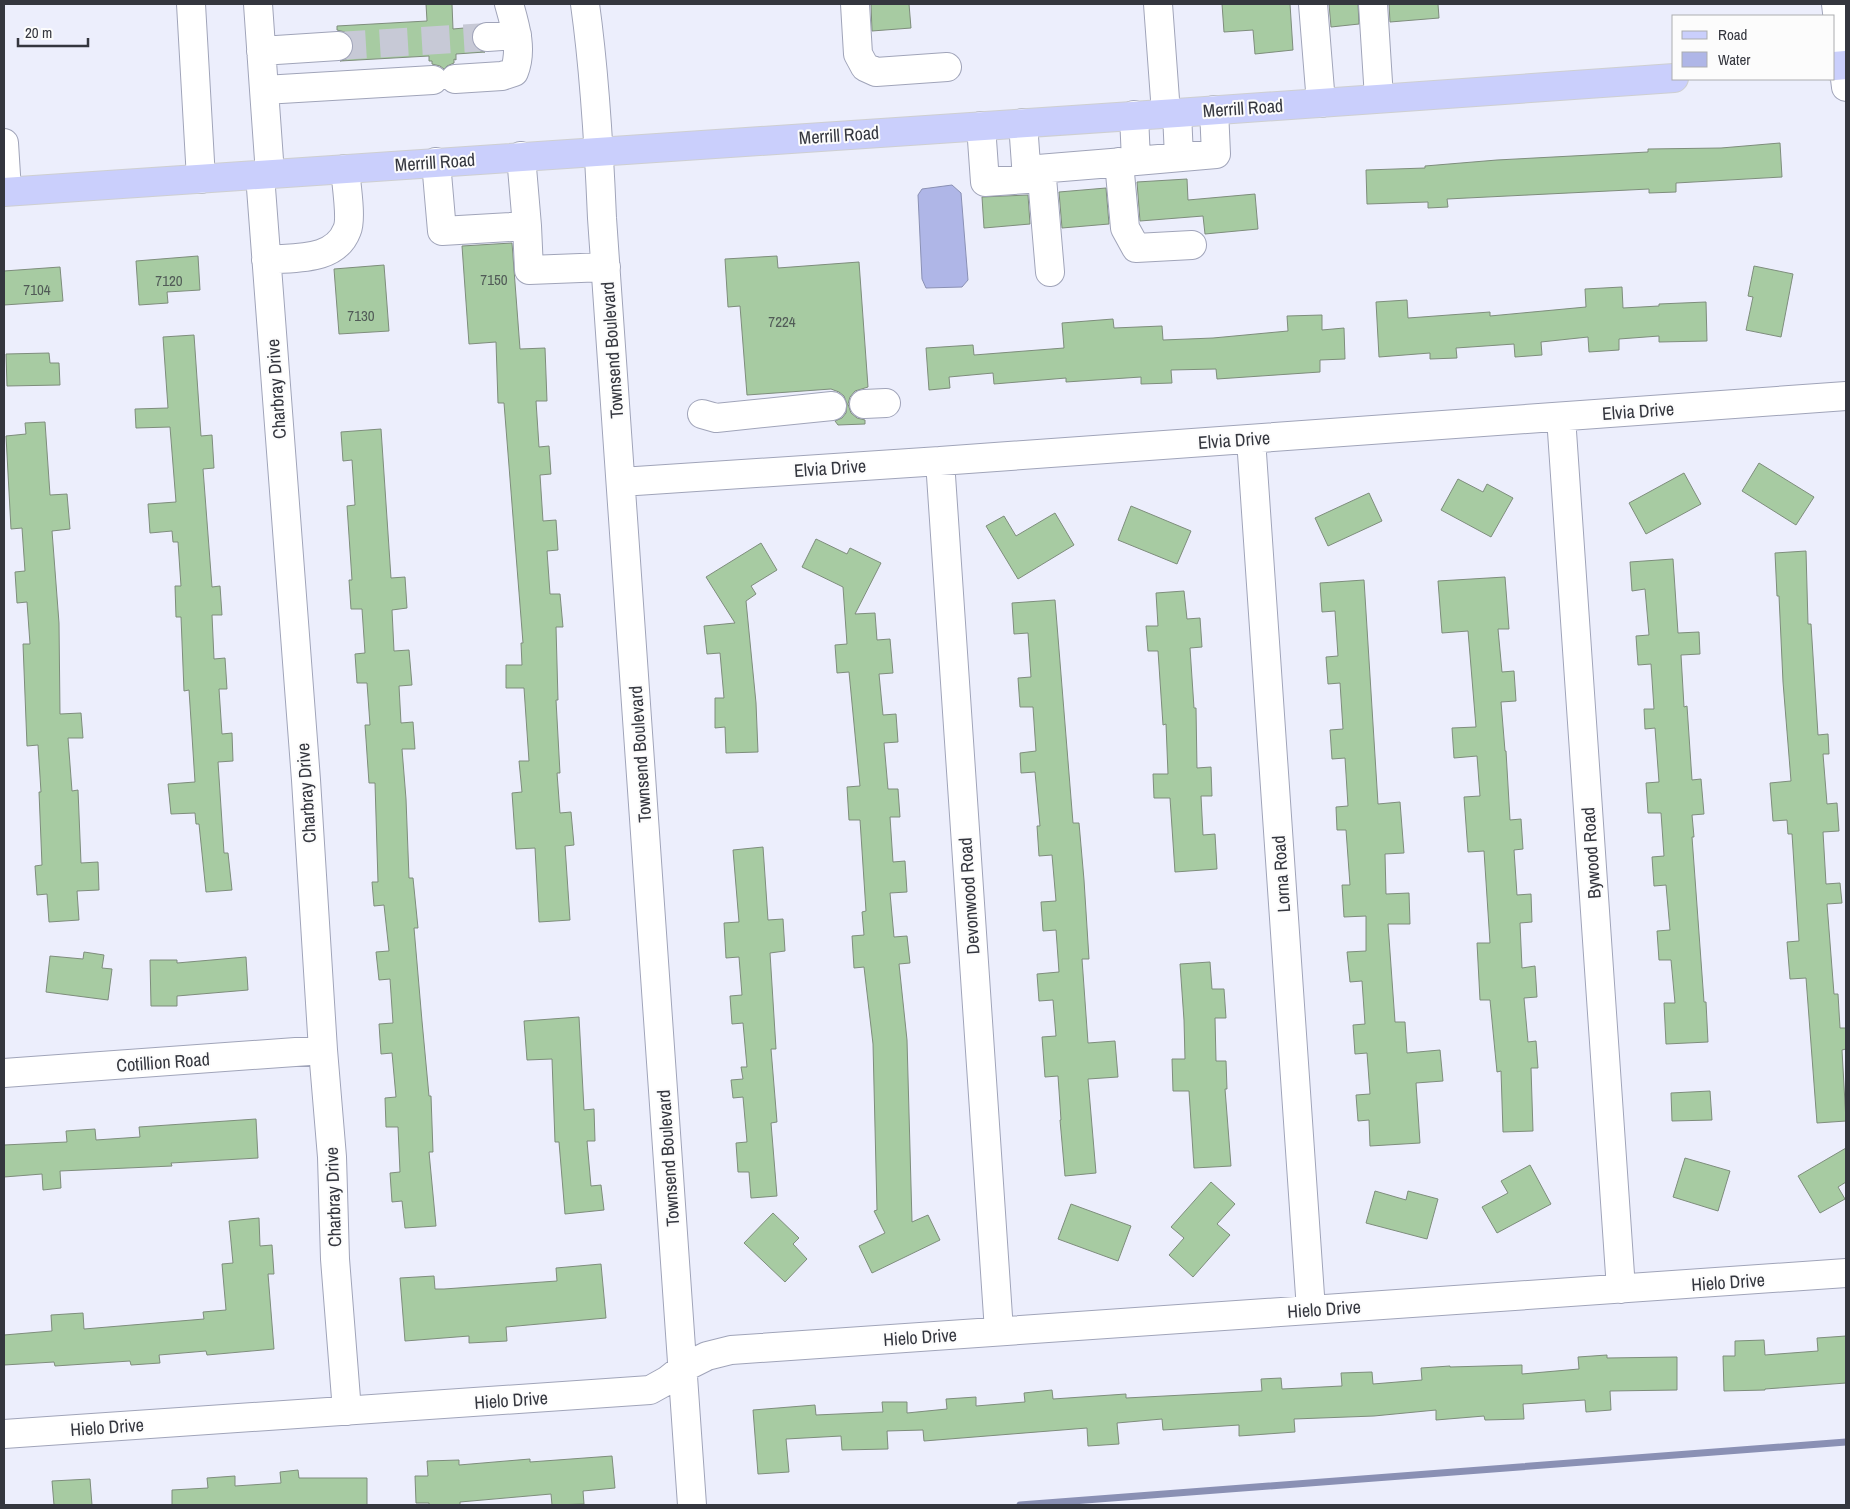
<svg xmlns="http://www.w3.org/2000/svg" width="1850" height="1509" font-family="'Archivo Narrow',sans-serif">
	<rect width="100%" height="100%" fill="#eceefc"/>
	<path fill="#afb6e7" stroke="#8a90b4" d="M952,185l9,8 7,87 -6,7 -36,1 -4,-9 -4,-84 4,-6z"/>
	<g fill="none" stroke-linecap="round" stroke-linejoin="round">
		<path stroke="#8a90b4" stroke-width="7" d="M1020,1505l826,-63"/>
	</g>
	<path fill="#a7cba2" stroke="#7e8d7c" d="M426,4h26l1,25 22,-2 -4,11 3,7 6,6 5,1 -29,2v6l-2,-1v4l-7,3 -3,3 -4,-3 -8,-2v-3h-3v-5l-89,5 7,-2 5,-6 2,-8 -3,-7 -6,-6 -8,-2v-4l90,-5z
		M871,4h38l2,24 -39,3z
		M1222,4h68l3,46 -38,4 -2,-24 -29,2z
		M1329,4h29l1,20 -28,3z
		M1389,4h49l1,14 -49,4z
		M1780,143l2,34 -106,6v9l-27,1v-4l-202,10 1,8 -20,1v-6l-61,2 -1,-34 59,-2v-2l72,-6 151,-8v-3l73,-1z
		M1187,179l1,21 67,-6 3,35 -53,5 -2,-18 -63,5 -3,-39z
		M1106,188l3,36 -47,4 -3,-36z
		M1028,195l2,29 -46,4 -2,-31z
		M512,243l8,106 25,-1 2,53h-11l3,46 10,-1 2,28 -11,1 3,46 13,-1 2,30 -11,1 3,43h10l3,33h-7l2,73h-2l4,73h-3l3,40 11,-1 3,33 -9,1 5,74 -31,2 -4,-74 -19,1 -4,-56 10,-1 -3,-31h10l-5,-73h-18v-23h16l-1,-22h2l-19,-240h-6l-2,-61 -27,2 -7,-98z
		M198,256l2,34 -33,2 1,11 -29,2 -3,-44z
		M777,256l1,12 81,-6 9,125 -13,4 -5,6 -2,7 3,9 6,5 8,2v4l-27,1 -3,-4 7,-3 4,-5 1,-9 -3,-8 -5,-4 -8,-3 -84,6 -7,-89 -12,1 -3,-48z
		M384,265l5,66 -50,3 -5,-65z
		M1754,266l39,8 -12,63 -35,-7 7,-33 -5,-1z
		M60,267l3,34 -59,4v-34z
		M1622,287l1,21 36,-2v-2l47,-2 1,39 -48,1v-6l-40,3v11l-30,2 -1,-15 -47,5 1,13 -27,2 -1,-13 -58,4 1,10 -27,1v-6l-51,4 -3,-55 31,-2 1,18 82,-6v4l96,-9 -1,-18z
		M1322,315v15l22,-2 1,31 -25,1v12l-103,7 -1,-10 -45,1 1,13 -31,1v-7l-75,5v-4l-72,6 -1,-11 -44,4 1,11 -21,2 -3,-42 47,-3 1,10 90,-7 -2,-25 51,-4 1,9 48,-2 1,14 50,-2 75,-7 -1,-15z
		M194,335l7,101 11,-1 2,33 -11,1 9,118 8,-1 2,29h-10l2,44 11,-1 2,31h-8l3,45 10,-1 1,28 -15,1 6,91h4l4,37 -26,2 -7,-68h-3l-1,-11 -24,1 -3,-30 27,-2 -6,-92 -5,1 -3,-74h-5l-1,-31h6l-3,-44h-5l-1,-11 -22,2 -2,-29 28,-2 -6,-75 -34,1 -1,-19 33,-1 -5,-71z
		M49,353l1,10h9l1,22 -53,1 -1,-32z
		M45,422l5,73 17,-1 3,35 -18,2 7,92 1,91 21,-1 2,25h-15l4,53 6,-1 3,73 17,-1 1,28 -22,1 2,29 -30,2 -2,-28 -10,1 -2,-29 7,-1 -3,-73h2l-3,-47 -11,1 -4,-102h7l-3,-42 -10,1 -2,-31 10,-1 -3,-43 -11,1 -5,-93 20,-2 -1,-11z
		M381,429l10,149 14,-1 2,31 -15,2 2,41 15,-1 3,35 -13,1 2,37 12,-1 2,27h-13l4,50 3,79h4l5,50h-4l8,93 7,75h2l2,56h-4l7,74 -31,2 -3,-27 -10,1 -2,-29 10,-1 -2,-45h-12l-1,-29 11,-1 -4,-44 -11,1 -2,-30 14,-1 -3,-44 -11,1 -3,-28 13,-1 -5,-46 -10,1 -2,-24h6l-3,-99h-6l-4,-58h5l-3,-42h-10l-2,-29 10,-1 -3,-44h-11l-2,-29h3l-5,-74 8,-1 -3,-45 -9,1 -2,-29z
		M1759,463l55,34 -18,28 -54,-34z
		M1684,473l17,31 -55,30 -17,-31z
		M1458,479l25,13 4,-8 26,14 -22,39 -50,-27z
		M1369,493l13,28 -54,25 -13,-28z
		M1131,506l60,25 -14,33 -59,-24z
		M1055,513l19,32 -56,34 -32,-53 18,-10 12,20z
		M816,539l31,15 3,-6 31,15 -26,51 20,-1 2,27 13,-1 3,34 -14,1 4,41 13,-1 2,28 -14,1 4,46h10l2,28h-10l3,45 12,-1 2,31 -17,1 4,44 13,-1 3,27 -11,1 8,76 5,182 16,-7 12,25 -68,33 -13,-27 26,-13 -11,-22 3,-1 -4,-166 -9,-77 -10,1 -2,-32 12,-1 -2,-23 4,-1 -6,-91h-11l-2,-33 13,-1 -11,-114 -12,1 -2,-28 12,-1 -4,-57 -41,-20z
		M761,543l16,27 -26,16 5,8 -10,7 10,102 2,49 -32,1 -1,-26 -10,1v-30h9l-4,-45 -13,1 -3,-28 31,-3 -29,-46z
		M1806,551l2,73h3l7,111 10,-1 1,20h-6l4,50 10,-1 2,28 -16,1 3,52 14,-1 2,20 -15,1 7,90h4l2,34h6v21l-4,1 4,71 -29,2 -11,-145 -16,1 -3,-37 12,-1 -7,-107h-4l-1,-14 -14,1 -3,-38 21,-2 -8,-99 -4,-86h-2l-2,-43z
		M1673,559l5,74 21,-1 1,22 -19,1 3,52 3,-1 5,74 9,-1 3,35 -12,1 2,22h-2l12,165h2l2,40 -42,2 -2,-41h11l-4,-43h-12l-2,-29 13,-1 -4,-45 -12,1 -2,-29 12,-1 -3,-43h-13l-2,-30 13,-1 -4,-54 -10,1 -1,-20h10l-3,-45 -13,1 -2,-29 13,-1 -4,-46 -13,2 -2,-29z
		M1505,577l4,52h-11l4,43 12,-1 2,30 -15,1 4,49h1l4,69 11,-1 2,30 -9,1 3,45 14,-1 1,28 -12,1 2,45 13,-2 2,31 -13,1 4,44 8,-1 2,27h-7l2,63 -30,1 -2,-61 -4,1 -7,-72h-10l-3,-57h13l-6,-92 -16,1 -4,-55 16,-1 -3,-40 -23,2 -2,-30 24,-1 -8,-96 -26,2 -4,-52z
		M1364,580l14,224 22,-2 4,51 -19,1 1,40 23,-1 1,31h-22l7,98h10l2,31 33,-3 3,31 -27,2 4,60 -50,3 -1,-26 -11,1 -2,-26 14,-1 -3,-41 -12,1 -2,-29 12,-1 -3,-43 -12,1 -3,-30 19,-1v-35l-22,1 -2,-32h8l-4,-55h-9l-1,-23 12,-1 -3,-48 -13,1 -2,-29 13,-1 -3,-46 -12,1 -2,-27 12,-1 -3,-45 -13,1 -2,-29z
		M1184,591l3,28 13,-1 2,29 -12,1 4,60h2l1,60 14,-1 1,29h-11l2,39 12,-1 2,35 -42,3 -5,-74h-16l-1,-24h15l-2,-50 -3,1 -5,-74h-10l-2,-25h12l-2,-33z
		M1055,600l18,223h6l5,57 5,79h-7l6,84 27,-2 3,36 -30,2 8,94 -31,3 -5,-56h1l-3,-44 -13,1 -3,-40 14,-1 -3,-36 -14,1 -2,-27 22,-2 -3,-42 -13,1 -2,-29 15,-1 -4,-46 -13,1 -2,-30h3l-5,-54 -14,1 -1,-20 16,-2 -3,-44h-13l-2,-29 13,-1 -3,-44 -14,1 -2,-31z
		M763,847l5,73 15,-1 2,32 -15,2 6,96h-5l6,73 -6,1 6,73 -26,2 -2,-26h-11l-2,-29 11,-1 -4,-45 -10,1 -2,-18 12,-1 -2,-12h6l-4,-44 -11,1 -2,-28 12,-1 -3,-38 -13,1 -2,-35 15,-1 -6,-72z
		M84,952l20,3 -2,13 10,1 -4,31 -62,-8 4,-36 33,3z
		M246,957l2,33 -71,6v10h-26l-1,-46h27v3z
		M1210,962l2,27h12l2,29h-11l1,43h10l1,28h-2l6,77 -37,2 -5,-77h-16l-1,-32h13l-1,-39 -4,-56z
		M579,1017l5,93 10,-1 1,32h-8l4,45 10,-1 3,25 -39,4 -6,-72h-4l-3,-83 -25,1 -3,-39z
		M1710,1091l2,29 -40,1 -1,-28z
		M256,1119l2,39 -87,5 1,3 -112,5 1,17 -18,2 -1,-16 -38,3v-32l63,-3 -1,-11 29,-2 1,11 44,-3 -1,-10z
		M1846,1148v34l-8,5 7,12 -25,14 -22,-37z
		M1685,1158l45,13 -12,40 -45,-14z
		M1530,1165l21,39 -54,29 -15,-26 26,-14 -7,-12z
		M1211,1182l24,22 -18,20 13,11 -37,42 -24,-22 15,-17 -13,-11z
		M1375,1191l31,9 2,-9 30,8 -11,40 -61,-16z
		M1071,1204l60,22 -13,35 -60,-22z
		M773,1213l26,25 -6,6 14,15 -22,23 -41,-39z
		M259,1218l1,28 12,-1 2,29h-6l6,75 -67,6 -1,-4 -47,4 1,8 -29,2 -1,-4 -75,5 -1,-4 -50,3v-30l48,-4 -1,-16 32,-2 1,16 120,-10 -1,-7 23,-2 -4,-46 11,-1 -4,-42z
		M601,1264l5,54 -100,9 1,14 -38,2v-7l-64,5 -5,-63 34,-2 1,13h9l113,-8 -1,-13z
		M1846,1336v47l-81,6v1l-41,1 -1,-35h12v-15l29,-1 1,15 53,-4 -1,-13z
		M1607,1355v3l70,-1v33l-67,1 1,19 -25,2 -1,-12 -62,4 1,15 -39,1 -1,-4 -48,4v-10l-62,6 -80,3 1,13 -56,4v-11l-76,5 -1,-11 -45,4 2,21 -31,2 -1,-18 -163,13 -1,-11 -36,1 1,18 -46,1 -1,-14 -55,3 3,33 -31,2 -5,-64 62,-5 1,10 67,-3 -1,-10h25v11l40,-4 -1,-10 30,-2v9l49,-4 -1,-9 28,-3 1,9 73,-5v4l136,-7 -1,-12 20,-1 1,11 60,-3 -1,-13 31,-1 1,12 49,-4 -1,-12 29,-2v1l72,-2v9l57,-5 -1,-12z
		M612,1456l3,32 -32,3 1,13 -32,1 -1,-11 -91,8v3h-31v-2h-13l-1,-27h13l-1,-15 32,-1v5l71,-6v3z
		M298,1470l1,8h68v27h-195v-15l36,-2 -1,-10 28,-2v10l46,-3 -1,-11z
		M90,1479l2,26h-38l-2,-24z"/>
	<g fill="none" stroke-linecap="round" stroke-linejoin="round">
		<path stroke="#c7c9d6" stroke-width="28" stroke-dasharray="28 14" stroke-linecap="butt" d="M338,46l149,-9"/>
		<defs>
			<path id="minor" d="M191,4l10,175
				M258,4l6,86 169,-10
				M585,4c10,71 14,143 17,214l90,1287
				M855,4l3,50 7,13 11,5 71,-5
				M1158,4l8,109
				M1313,4l8,99
				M1373,4l6,94
				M1836,4l10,83
				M487,37l30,-2
				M261,51l77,-5
				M455,79l47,-3 12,-4c9,-22 1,-47 -5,-68
				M264,90l6,84
				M1177,113l2,44
				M1023,123l4,56
				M981,126l4,56 57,-4 8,94
				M4,143l3,48
				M1136,161l80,-7 -2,-44
				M436,162l6,69 85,-5 -6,-70
				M1119,162l6,66 11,20 56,-3
				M1026,170l110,-9 -2,-46
				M260,175l46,605 17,270 9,107 3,102 12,152
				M527,226l2,44 77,-3
				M266,260c28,-3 69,2 81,-30 5,-11 -1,-48 -2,-61
				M864,404l22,-1
				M702,414l14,4 116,-12
				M1561,417l60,872
				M1251,439l60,871
				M940,461l59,870
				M621,482l319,-21 906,-65
				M4,1073l319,-23
				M4,1434l646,-44 18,-10 15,-12 24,-12 24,-6 1115,-77"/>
			<path id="major" d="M1834,66l12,-1
				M4,192l1173,-79 497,-35"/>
		</defs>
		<use href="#minor" stroke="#a0a4b9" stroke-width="30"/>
		<use href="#major" stroke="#cecfd1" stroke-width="30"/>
		<use href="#minor" stroke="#fff" stroke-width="28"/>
		<use href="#major" stroke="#cacffc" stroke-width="28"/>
	</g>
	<g text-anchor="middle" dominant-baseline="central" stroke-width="4" stroke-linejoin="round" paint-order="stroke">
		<g font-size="15" fill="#515b57">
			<text x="494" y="279">7150</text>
			<text x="169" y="280">7120</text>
			<text x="37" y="289">7104</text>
			<text x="361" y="315">7130</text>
			<text x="782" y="321">7224</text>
		</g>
		<g font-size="18" fill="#34363e" stroke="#fcfcfc">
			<text transform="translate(1243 108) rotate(-4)">Merrill Road</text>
			<text transform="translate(839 135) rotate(-4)">Merrill Road</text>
			<text transform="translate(435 162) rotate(-4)">Merrill Road</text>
			<text transform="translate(612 350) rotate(-94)">Townsend Boulevard</text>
			<text transform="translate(276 389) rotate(-94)">Charbray Drive</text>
			<text transform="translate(1638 411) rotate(-4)">Elvia Drive</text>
			<text transform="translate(1234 440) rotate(-4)">Elvia Drive</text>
			<text transform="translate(830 468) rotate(-4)">Elvia Drive</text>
			<text transform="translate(640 754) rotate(-94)">Townsend Boulevard</text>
			<text transform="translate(306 793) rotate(-94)">Charbray Drive</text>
			<text transform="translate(1591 853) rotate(-94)">Bywood Road</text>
			<text transform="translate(1281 874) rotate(-94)">Lorna Road</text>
			<text transform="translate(969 896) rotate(-94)">Devonwood Road</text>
			<text transform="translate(163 1062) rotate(-4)">Cotillion Road</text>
			<text transform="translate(668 1158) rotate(-94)">Townsend Boulevard</text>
			<text transform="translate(333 1197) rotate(-92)">Charbray Drive</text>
			<text transform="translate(1728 1282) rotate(-4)">Hielo Drive</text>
			<text transform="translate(1324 1309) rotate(-4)">Hielo Drive</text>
			<text transform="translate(920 1337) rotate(-4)">Hielo Drive</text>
			<text transform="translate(511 1400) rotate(-4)">Hielo Drive</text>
			<text transform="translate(107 1427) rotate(-4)">Hielo Drive</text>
		</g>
	</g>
	<rect width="1850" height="1509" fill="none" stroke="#34363e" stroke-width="10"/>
	<rect x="1672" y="15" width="162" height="65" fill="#fcfcfc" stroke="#acadb0"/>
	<rect x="1682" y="31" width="25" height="8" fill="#cacffc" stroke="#acadb0"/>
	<text x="1718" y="40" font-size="15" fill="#34363e">Road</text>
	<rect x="1682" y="52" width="25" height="15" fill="#afb6e7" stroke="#acadb0"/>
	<text x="1718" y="65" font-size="15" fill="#34363e">Water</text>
	<path d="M18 38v8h70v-8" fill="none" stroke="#34363e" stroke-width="2.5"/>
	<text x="25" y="38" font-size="15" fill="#34363e" stroke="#fcfcfc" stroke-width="4" paint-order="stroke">20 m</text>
</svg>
